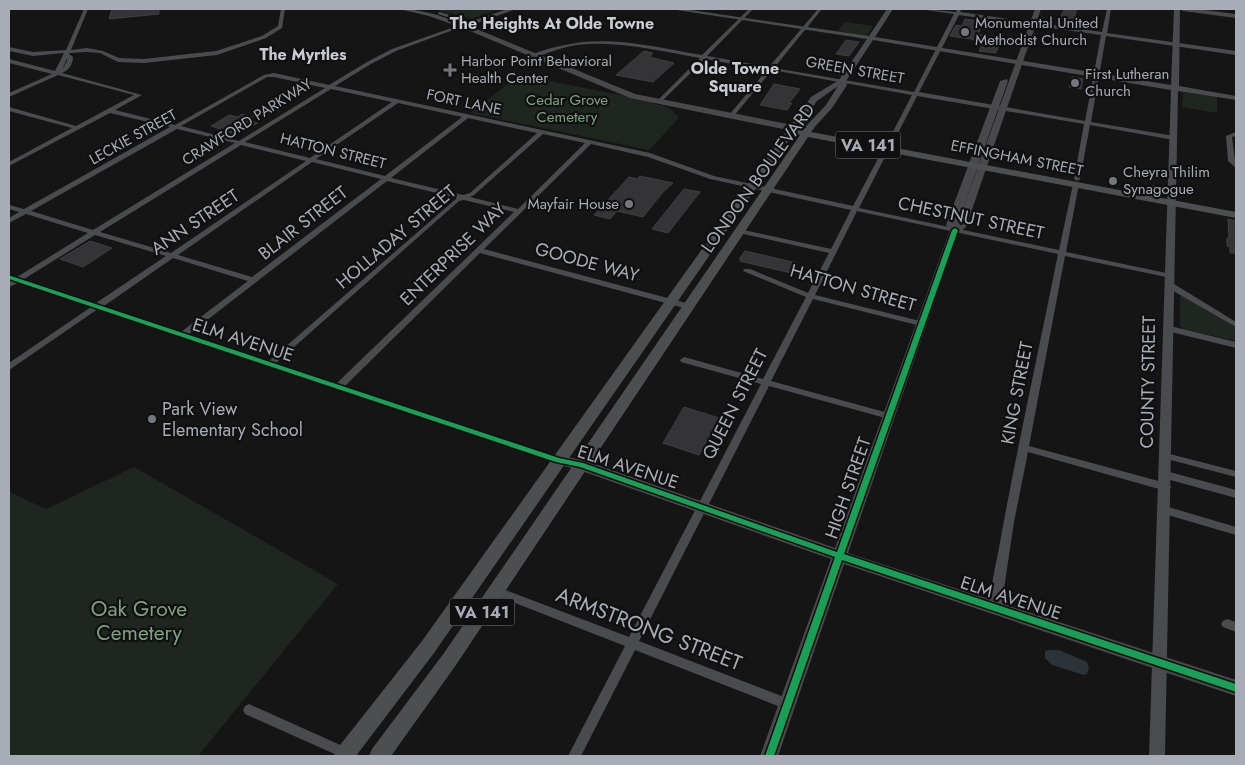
<svg xmlns="http://www.w3.org/2000/svg" width="1245" height="765" font-family="Jost,sans-serif">
	<rect width="100%" height="100%" fill="#151516"/>
	<path fill="#1f2620" d="M433,9h67l-29,10z
		M845,22l28,4 -6,10 -29,-5z
		M520,75l115,23 35,10 9,10 -30,32 -179,-37z
		M1183,92l34,5v16l-35,-6z
		M1182,295l54,32v14l-53,-12 -3,-4v-28z
		M134,467l204,117 -140,172h-189v-264l37,17z"/>
	<path fill="#2b3339" d="M1049,650h10l28,12 2,5 -2,7 -3,1 -32,-10 -7,-7v-7z"/>
	<path fill="#343436" stroke="#3e3f42" d="M112,9h47v5l-50,5z
		M1066,9h11l-4,12 -13,-2 3,-8h2z
		M965,19l14,2 -3,7 5,1 -3,5 23,6 -5,13 -17,-2 3,-7 -11,-5 -21,-3 6,-11 6,1z
		M846,40l13,2 -10,14 -13,-2z
		M644,51l9,2 -4,4 25,6 -21,19 -37,-7z
		M1072,77l11,2 -2,10 -12,-2z
		M774,84l26,5 -11,14h3l-5,7 -27,-5z
		M242,114l11,3 -6,3 11,3 -23,11 -24,-8 18,-11 9,2z
		M640,176l33,7 -10,9 -20,25 -26,-6 -7,8 -16,-4 35,-38 9,2z
		M684,189l16,3 -32,41 -16,-4z
		M1228,219l8,2v32h-6v-6l-3,-1v-8l2,1z
		M90,241l22,7 -29,19 -23,-8z
		M745,251l52,12 -6,10 -51,-12 2,-2h-3z
		M684,407l35,11 -20,37 -36,-12z"/>
	<g fill="none" stroke-linecap="round" stroke-linejoin="round">
		<path fill="#4a4b4e" fill-rule="evenodd" d="M84,9h4l-17,41 16,-2 16,3 16,7 25,1 72,-8 46,-15 16,-10 3,-17h4l-3,19 -16,10 -49,17 -73,8 -26,-1 -18,-9 -13,-1 -17,1 -1,1 4,3c0,7 -4,13 -11,16l80,22 -27,15 60,15 89,-50 10,-2 55,12 38,-23 25,-13 65,-23 -28,-10 -30,-7c18,-1 50,8 65,17l-68,25 -25,13 -36,22 315,67 64,23 139,30 30,-57 3,-2 3,2 -30,59 200,42 14,-66 1,-1h4l1,1 -13,68 105,22 4,2 -4,2 -106,-22 -36,190 137,37 3,1 2,3 -2,3 -3,1 -138,-39 -14,70 -13,87 -2,3 -4,2 -4,-2c-4,-9 5,-48 7,-59 18,-100 40,-199 60,-299l-201,-43 -42,84 109,27 1,2 -4,2 -108,-27 -42,82 121,33 2,2 -5,3 -120,-33 -130,255 153,59 2,4 -2,4 -4,2 -153,-60 -54,106h-13l57,-110 -133,-52 -1,-3 1,-3 4,-1 4,1 129,49 132,-253 -80,-22 -1,-2 4,-3 79,22 43,-82 -63,-26 1,-2h6l58,24 21,-40 -90,-20 -4,-2 4,-2 92,20 20,-39 -141,-31 -62,-22 -57,-13 -107,105 206,55 1,2 -1,2h-6l-204,-55 -135,133 216,72 2,2 -2,2 -3,1 -460,-154 -89,61v-7l82,-56 -73,-24 -9,4v-5l2,-2 -2,-1v-4l8,2 71,-44 -62,-19 -17,9v-5l10,-6 -10,-3v-4l15,4 146,-82 -60,-14 -101,53v-4l63,-34 -63,-17v-4l67,19 58,-31 -76,-20 -49,22v-4l43,-19 -43,-11v-4l46,12 9,-18 -31,3 -24,-5v-4l24,5 33,-2zM67,58v3l-5,9zM267,77h7l51,11 -86,53 -58,-15zM331,89l61,13 -82,56 -65,-16zM398,103l64,14 -77,59 -69,-17zM468,118l69,15 -67,60 -7,2 -72,-17zM177,129l58,14 -142,87 -62,-19zM543,134l42,9 -67,66 -48,-12 4,-2zM241,145l65,16 -135,92 -71,-21zM312,162l69,17 -129,98 -74,-22zM387,181l70,17 -188,163 -80,-27zM464,200l50,12 -177,171 -61,-20 183,-162zM95,235l71,21 -70,47 -72,-24zM173,258l75,23 -67,51 -77,-26z
			M749,9h4l-46,47 62,11 49,-58h4l-48,59 140,24 40,-78 -28,-4 -2,-1 32,3 1,-3h3l1,1 -1,2 142,20 5,-23h4l-4,24 129,18v4l-130,-19 -15,86 83,14 3,2 -3,2 -84,-15 -10,54 -3,2 -3,-2 10,-55 -167,-28 -24,47 -3,2 -3,-2 25,-48 -140,-25 -39,47 -2,1 -3,-2 1,-1 38,-45 -62,-11 -45,44 -2,-1v-2l42,-42c-41,-7 -82,-18 -123,-13 -15,2 -29,8 -44,13l-3,-2c9,-5 20,-8 30,-10 47,-12 95,1 142,9zM959,15l142,20 -16,86 -166,-29z
			M440,12l33,10v1l-4,1 -31,-10v-1z
			M1236,132v4l-4,1 4,31 -8,-7 -2,-25z
			M1168,284h6l62,38v5l-68,-39 -1,-2z
			M1170,326l66,16v6l-69,-17 -1,-2 1,-2z
			M1166,453l70,18v6l-73,-19 -2,-2 2,-2z
			M1166,471l70,19v8l-73,-20 -2,-3 2,-3z
			M1165,506l71,21v8l-75,-22 -1,-3 1,-3z
			M1227,619l9,3v10l-13,-5 -2,-3 2,-3z
			M249,704l107,48 2,4h-19l-94,-42 -2,-4 2,-4z"/>
		<path fill="#4a4b4e" fill-rule="evenodd" d="M670,9h14l185,27 18,-27h6l-18,28 296,48 3,-76h6l-1,77 57,10v4l-58,-9 -13,665h-16l22,-666 -298,-50 -27,41 1,4 -15,23 -20,22h-6v-4l20,-21 12,-19 -21,15 -21,29h-3l-4,-2 22,-31 28,-17 28,-41z"/>
		<path fill="#49494c" fill-rule="evenodd" d="M507,9h9l-47,17 166,68 158,31 4,3 -4,3 -163,-33 -172,-72z
			M1035,9h6l-75,218 -8,6 -110,320 388,127v16l-392,-132 -66,192h-18l71,-197 -252,-89 -26,-7 -2,-3 2,-3 5,-2 28,6 249,87 115,-318 -4,-5 54,-144 7,-2 1,2 -51,144z
			M1180,9h17l39,5v4l-53,-7z"/>
		<path fill="#4c4e50" fill-rule="evenodd" d="M793,125l11,4 5,-4 5,3 -3,4 425,80v6l-428,-81 -352,528 -65,91h-22l3,-7 72,-96 356,-518 -5,-3 -361,521 -78,103h-22l3,-7 85,-108 368,-515z"/>
		<defs>
			<path id="cycleway" d="M955,228l3,2 -114,324 392,130v8l-394,-132 -68,196h-9l70,-199 -255,-90 -24,-5 -547,-183v-4l2,1 548,182 24,5 254,89 115,-322z"/>
		</defs>
		<use href="#cycleway" stroke="#101011" stroke-width="3"/>
		<use href="#cycleway" fill="#1a9f57" fill-rule="evenodd"/>
	</g>
	<g fill="#74777e" stroke="#101011" stroke-width="2">
		<circle cx="965" cy="32" r="5"/>
		<path d="M447.5 62.5h5v5h5v5h-5v5h-5v-5h-5v-5h5z"/>
		<circle cx="1075" cy="83" r="5"/>
		<circle cx="1113" cy="181" r="5"/>
		<circle cx="629" cy="204" r="5"/>
		<circle cx="152" cy="419" r="5"/>
	</g>
	<g text-anchor="middle" dominant-baseline="central" stroke-width="4.5" stroke-linejoin="round" paint-order="stroke">
		<g font-size="15" fill="#a7acb6" stroke="#101011" text-anchor="start">
			<text x="975" y="23">Monumental United<tspan x="975" dy="17">Methodist Church</tspan></text>
			<text x="461" y="61">Harbor Point Behavioral<tspan x="461" dy="17">Health Center</tspan></text>
			<text x="1085" y="74">First Lutheran<tspan x="1085" dy="17">Church</tspan></text>
			<text x="1123" y="172">Cheyra Thilim<tspan x="1123" dy="17">Synagogue</tspan></text>
			<text x="619" y="204" text-anchor="end">Mayfair House</text>
		</g>
		<g font-size="15" fill="#a7acb6" stroke="#101011">
			<text transform="translate(855 70) rotate(10)">GREEN STREET</text>
			<text transform="translate(464 102) rotate(12)">FORT LANE</text>
			<text transform="translate(247 122) rotate(-32)">CRAWFORD PARKWAY</text>
			<text transform="translate(133 137) rotate(-29)">LECKIE STREET</text>
			<text transform="translate(333 151) rotate(14)">HATTON STREET</text>
			<text transform="translate(1017 158) rotate(11)">EFFINGHAM STREET</text>
		</g>
		<g font-size="15" fill="#7ea17f" stroke="#101011">
			<text x="567" y="100">Cedar Grove<tspan x="567" dy="17">Cemetery</tspan></text>
		</g>
		<g font-size="16" font-weight="bold" fill="#c8cbd2" stroke="#101011">
			<text x="552" y="23">The Heights At Olde Towne</text>
			<text x="303" y="54">The Myrtles</text>
			<text x="735" y="68">Olde Towne<tspan x="735" dy="18">Square</tspan></text>
		</g>
		<g fill="#101011" stroke="#7a7d84" stroke-width="1">
			<rect x="835.5" y="131.5" width="65" height="27" rx="4"/>
			<rect x="449.5" y="598.5" width="65" height="27" rx="4"/>
		</g>
		<g font-size="16" font-weight="bold" fill="#a7acb6">
			<text x="868" y="145">VA 141</text>
			<text x="482" y="612">VA 141</text>
		</g>
		<g font-size="18" fill="#a7acb6" stroke="#101011">
			<text transform="translate(758 178) rotate(-54)">LONDON BOULEVARD</text>
			<text transform="translate(971 218) rotate(12)">CHESTNUT STREET</text>
			<text transform="translate(195 222) rotate(-34)">ANN STREET</text>
			<text transform="translate(303 223) rotate(-38)">BLAIR STREET</text>
			<text transform="translate(396 237) rotate(-40)">HOLLADAY STREET</text>
			<text transform="translate(453 254) rotate(-44)">ENTERPRISE WAY</text>
			<text transform="translate(587 262) rotate(15)">GOODE WAY</text>
			<text transform="translate(853 288) rotate(16)">HATTON STREET</text>
			<text transform="translate(243 340) rotate(18)">ELM AVENUE</text>
			<text transform="translate(1148 382) rotate(-89)">COUNTY STREET</text>
			<text transform="translate(1017 393) rotate(-79)">KING STREET</text>
			<text transform="translate(735 404) rotate(-63)">QUEEN STREET</text>
			<text transform="translate(628 467) rotate(18)">ELM AVENUE</text>
			<text transform="translate(848 488) rotate(-71)">HIGH STREET</text>
			<text transform="translate(1011 598) rotate(18)">ELM AVENUE</text>
		</g>
		<g font-size="18" fill="#a7acb6" stroke="#101011" text-anchor="start">
			<text x="162" y="409">Park View<tspan x="162" dy="21">Elementary School</tspan></text>
		</g>
		<g font-size="21" fill="#7ea17f" stroke="#101011">
			<text x="139" y="609">Oak Grove<tspan x="139" dy="24">Cemetery</tspan></text>
		</g>
		<g font-size="21" fill="#a7acb6" stroke="#101011">
			<text transform="translate(649 629) rotate(21)">ARMSTRONG STREET</text>
		</g>
	</g>
	<rect width="1245" height="765" fill="none" stroke="#a7acb6" stroke-width="20"/>
</svg>
